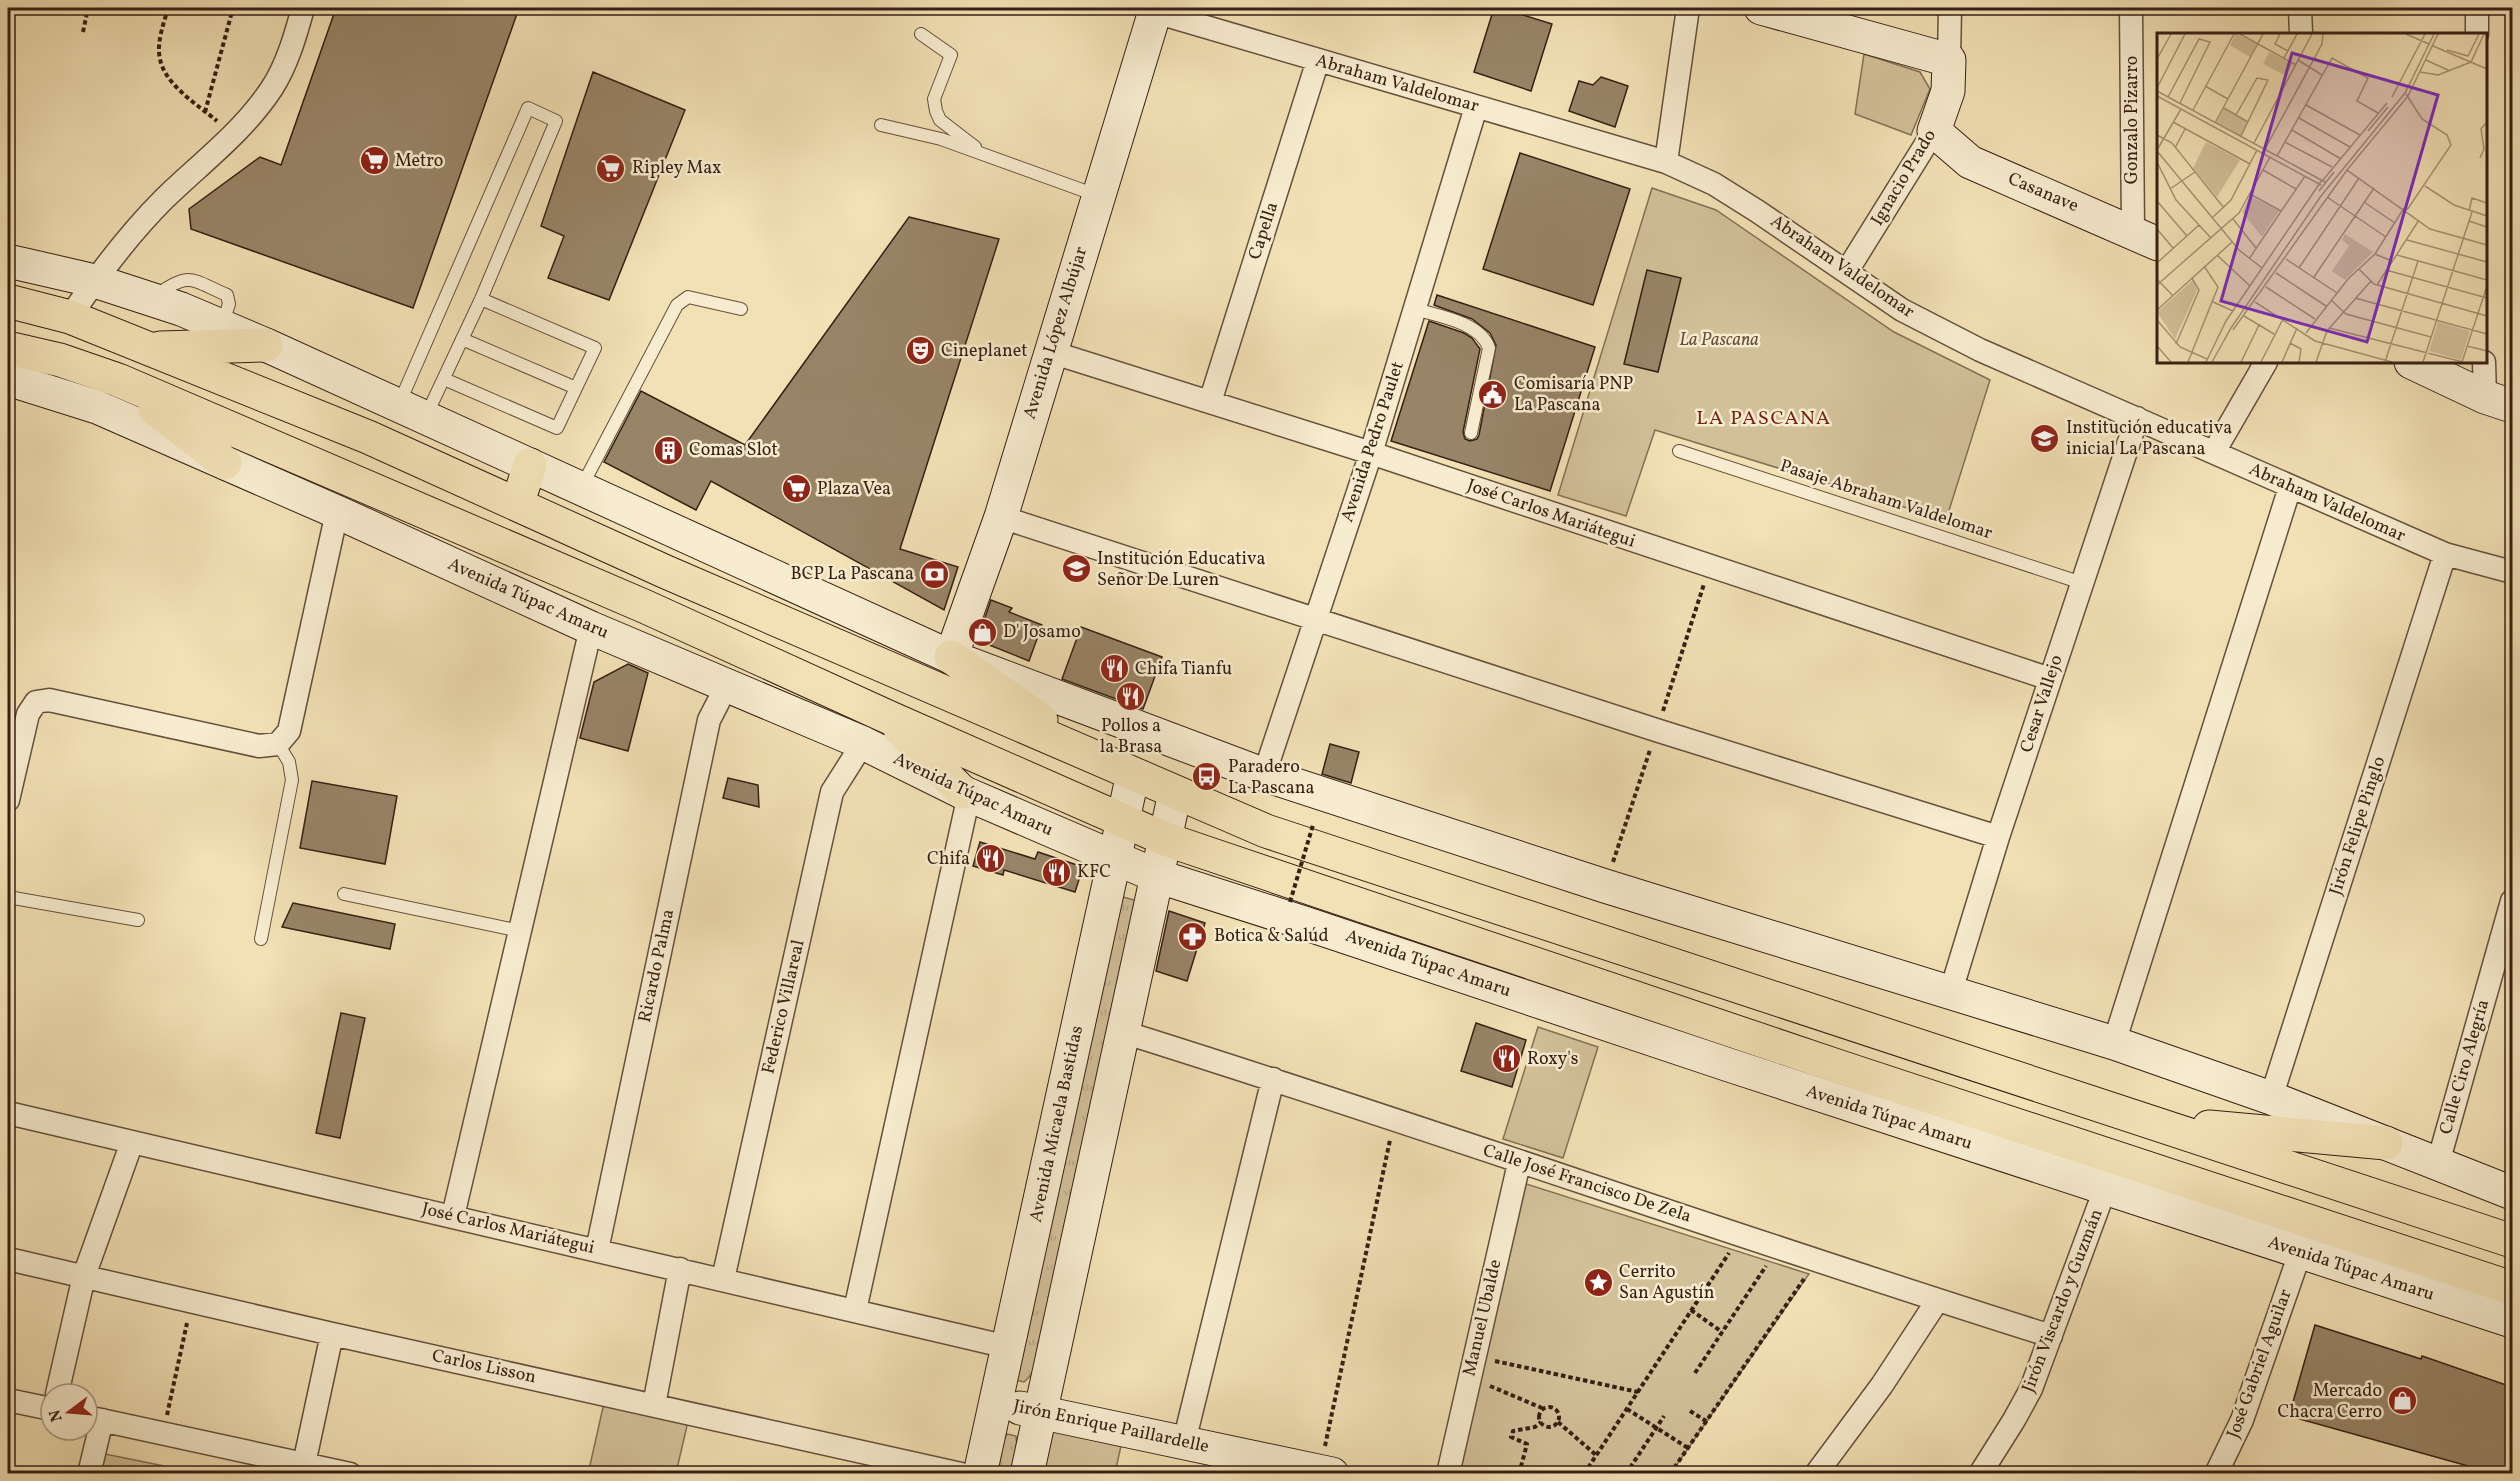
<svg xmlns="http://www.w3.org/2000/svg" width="2520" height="1481" font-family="Vollkorn,serif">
	<defs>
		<pattern id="grass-tufts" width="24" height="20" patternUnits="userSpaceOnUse" patternTransform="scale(1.5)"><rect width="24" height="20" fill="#d2c099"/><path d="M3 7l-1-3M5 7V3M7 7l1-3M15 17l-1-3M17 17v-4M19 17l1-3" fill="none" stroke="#b5a583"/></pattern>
	</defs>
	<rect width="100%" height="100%" fill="#f2e1b5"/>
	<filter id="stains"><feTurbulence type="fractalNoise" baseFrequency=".00333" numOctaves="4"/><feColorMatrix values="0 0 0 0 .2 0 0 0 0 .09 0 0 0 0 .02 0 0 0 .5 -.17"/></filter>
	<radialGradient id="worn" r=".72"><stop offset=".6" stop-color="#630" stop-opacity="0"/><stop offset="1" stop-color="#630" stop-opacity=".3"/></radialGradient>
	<path fill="url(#grass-tufts)" stroke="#847056" stroke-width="1.5" d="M1119,896l23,6 -107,469 -11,11 -9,-2z
		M1007,1434l9,2 2,22 -3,15 -22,1 5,-22z"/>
	<path fill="#d2c099" stroke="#847056" stroke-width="1.5" d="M1864,54l56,18 10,17 -19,46 -56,-21z
		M1652,188l64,22 178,122 96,48 -44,140 -291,-90 -29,86 -68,-21z
		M1538,1027l60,20 -35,111 -60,-19z
		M1523,1183l286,91 -138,199 -211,1 55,-289z
		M606,1394l84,19 -14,60 -88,1z
		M1041,1419l82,18 -8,36 -85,1z
		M105,1454l94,19 -98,1z"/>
	<path fill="#988467" stroke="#361f13" stroke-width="1.5" d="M336,8h183l-106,300 -222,-79 -2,-20 71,-52 21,8z
		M1494,8h7l51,16 -21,67 -57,-19z
		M593,72l92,38 -76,190 -61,-22 16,-42 -23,-10z
		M1601,77l27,9 -13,41 -46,-16 10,-30 14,4z
		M1520,153l110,36 -37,116 -110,-36z
		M909,217l90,22 -99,310 58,18 -14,43 -233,-129 -15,29 -92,-48 37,-71 104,54z
		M1647,270l34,8 -23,94 -34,-8z
		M1437,295l158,52 -45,144 -159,-50 38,-120 35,12 8,5 8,11 -17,83 2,7 5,2 7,-2 2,-4 17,-90 -6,-12 -18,-14 -38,-14z
		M991,600l21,8 -3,4 33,13 -13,36 -52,-21z
		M1081,627l81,30 -19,52 -81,-30z
		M628,664l20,9 -20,78 -48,-13 14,-56z
		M1330,744l29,8 -8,31 -29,-9z
		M728,778l30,7 1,22 -36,-9z
		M312,781l85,15 -12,68 -85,-16z
		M980,842l55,17 3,-7 45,15 -8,25 -71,-22 -1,5 -30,-9z
		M293,903l102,21 -5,25 -108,-22z
		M1169,911l36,12 -18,58 -31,-10z
		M341,1013l24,5 -25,120 -24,-5z
		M1476,1023l50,17 -14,47 -51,-16z
		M2315,1325l106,34 1,-3 90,31v86h-19l-204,-57z"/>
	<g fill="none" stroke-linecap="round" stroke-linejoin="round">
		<defs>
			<path id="lane" d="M921,34l30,21 -17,44 2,12 4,9 35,27
				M881,125l60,14 155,56
				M155,296c35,-25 35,-17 72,-1l2,9 -7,21
				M1415,309c23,7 65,13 74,39l-18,85
				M462,339l114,49
				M444,379l113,49 38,-80 -114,-49
				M399,404l129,-296 28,13 -75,178 -55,117
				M1679,451l403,132
				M581,488l96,-183 11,-8 53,12
				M344,894l176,37
				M8,897l130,23
				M261,939l31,-159 -3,-18 -11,-18"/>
			<path id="street" d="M2131,8l2,224
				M2300,8l1,26
				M2477,8v26
				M1155,12l511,150 48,22 43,27 145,99 78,40 465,204 67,18
				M1949,60l1,-52
				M1666,162l22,-154
				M1847,271l87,-140
				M70,317c28,-42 58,-82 94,-118 37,-36 79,-67 108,-111 15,-23 24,-54 31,-80
				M1051,352l320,101 679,226
				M2484,362l1,35
				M1210,402l108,-342
				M2214,452l52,-90
				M1001,517l655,213 342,107
				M1264,775l107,-322 105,-346
				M8,800l20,-86 8,-12 13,-2 210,46 19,-2 11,-13 48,-219
				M1951,991l47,-154 139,-419
				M1123,1032c311,97 618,207 928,304
				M2114,1043l176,-556
				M2271,1098l174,-544
				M8,1113l1000,234
				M2438,1163l74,-262
				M453,1216l138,-588
				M597,1250l112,-530 18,-35
				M8,1259l324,75 629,140
				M723,1279l109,-487 31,-49
				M855,1310l114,-515
				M57,1394l27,-118 48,-134
				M8,1400l43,9
				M654,1405l26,-136
				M87,1417l263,57
				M1184,1442l89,-363
				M304,1464l28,-130
				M89,1474l13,-54
				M1448,1474l71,-311
				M1816,1474l66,-89 55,-84
				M1980,1474l34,-54 17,-31 74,-200
				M2216,1474l26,-54 58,-167"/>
			<path id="secondary" d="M1761,8l188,52 -1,31 -14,40 36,31 188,82
				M8,261l87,20 86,28 85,36 685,312 308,116 346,113 509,157 157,55 241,95
				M2411,362l74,35 27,9
				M8,379l89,28 240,105 254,116 272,115 99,49 195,84 147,47 425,142 783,256
				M951,657l50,-140 155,-509
				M1020,1408l312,66
				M980,1474l153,-700
				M1027,1474l148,-681"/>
			<path id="highway" d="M8,301l62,16 298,120 298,135 600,259 1246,410
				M8,348l52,12 58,20 528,227 242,110 277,122 675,228 672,221
				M160,348l106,-3
				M155,409l70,54
				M518,502l12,-37
				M951,657l90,63
				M900,729l62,63
				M2209,1127l177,16"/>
		</defs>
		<use href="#lane" stroke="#65503c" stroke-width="14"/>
		<use href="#street" stroke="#65503c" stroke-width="25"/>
		<use href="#secondary" stroke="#361f13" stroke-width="35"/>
		<use href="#highway" stroke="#361f13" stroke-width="35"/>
		<path stroke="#361f13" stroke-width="4" stroke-dasharray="4.5 3" stroke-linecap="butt" d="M168,8c-4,15 -12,35 -8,51 5,26 38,46 57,62
			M83,32l5,-24
			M205,112l28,-104
			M1663,711l41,-127
			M1613,862l37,-112
			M1691,1310l31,22
			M1495,1361l143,31
			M1695,1373l71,-107
			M1490,1386l52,22
			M1539 1417a10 10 0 1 1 20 0a10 10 0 1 1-20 0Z
			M1627,1409l61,39
			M1690,1411l16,10
			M167,1415l20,-92
			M1558,1422l38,33
			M1325,1446l65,-306
			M1519,1474l8,-30 -16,-7 2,-6 22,-4 6,-5
			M1584,1474l145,-221
			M1626,1474l38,-58
			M1670,1474l134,-195"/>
		<use href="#lane" stroke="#f7eccf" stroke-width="12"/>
		<use href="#street" stroke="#f7eccf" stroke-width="22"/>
		<use href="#secondary" stroke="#f7eccf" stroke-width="33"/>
		<use href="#highway" stroke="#f2e1b5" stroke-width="33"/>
		<path stroke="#361f13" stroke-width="4" stroke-dasharray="4.5 3" stroke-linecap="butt" d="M1290,902l23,-77"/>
	</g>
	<defs>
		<symbol id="supermarket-disc" viewBox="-11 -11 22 22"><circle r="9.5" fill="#8f2418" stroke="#f7eccf"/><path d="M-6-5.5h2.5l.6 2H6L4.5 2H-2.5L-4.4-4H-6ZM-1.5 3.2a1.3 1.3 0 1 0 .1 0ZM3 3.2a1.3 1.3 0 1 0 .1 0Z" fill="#fff"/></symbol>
		<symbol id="theatre-disc" viewBox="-11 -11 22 22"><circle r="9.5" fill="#8f2418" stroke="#f7eccf"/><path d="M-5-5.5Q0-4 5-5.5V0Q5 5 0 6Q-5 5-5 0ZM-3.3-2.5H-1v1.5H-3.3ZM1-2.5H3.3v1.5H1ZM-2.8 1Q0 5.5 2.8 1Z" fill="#fff"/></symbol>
		<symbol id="civic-disc" viewBox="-11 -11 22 22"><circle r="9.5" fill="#8f2418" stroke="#f7eccf"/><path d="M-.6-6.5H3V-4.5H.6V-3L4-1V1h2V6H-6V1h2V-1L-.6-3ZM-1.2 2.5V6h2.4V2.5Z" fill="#fff"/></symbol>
		<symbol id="school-disc" viewBox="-11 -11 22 22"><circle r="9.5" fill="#8f2418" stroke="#f7eccf"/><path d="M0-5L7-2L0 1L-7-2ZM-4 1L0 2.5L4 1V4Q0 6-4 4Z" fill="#fff"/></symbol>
		<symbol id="building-disc" viewBox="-11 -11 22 22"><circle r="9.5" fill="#8f2418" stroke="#f7eccf"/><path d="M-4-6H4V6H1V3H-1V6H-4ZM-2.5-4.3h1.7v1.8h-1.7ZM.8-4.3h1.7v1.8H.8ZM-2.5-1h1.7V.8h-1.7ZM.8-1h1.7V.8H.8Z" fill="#fff"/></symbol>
		<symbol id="bank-disc" viewBox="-11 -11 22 22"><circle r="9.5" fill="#8f2418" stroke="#f7eccf"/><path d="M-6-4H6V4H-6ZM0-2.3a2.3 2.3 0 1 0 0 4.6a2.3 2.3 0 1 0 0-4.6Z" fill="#fff"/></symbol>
		<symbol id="shop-disc" viewBox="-11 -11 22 22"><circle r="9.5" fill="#8f2418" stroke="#f7eccf"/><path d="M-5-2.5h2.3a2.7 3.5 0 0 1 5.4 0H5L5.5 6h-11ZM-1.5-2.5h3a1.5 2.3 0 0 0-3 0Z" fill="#fff"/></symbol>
		<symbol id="restaurant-disc" viewBox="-11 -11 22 22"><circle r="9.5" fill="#8f2418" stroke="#f7eccf"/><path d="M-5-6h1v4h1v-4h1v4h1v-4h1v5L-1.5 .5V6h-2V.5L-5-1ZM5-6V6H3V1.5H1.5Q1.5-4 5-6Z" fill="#fff"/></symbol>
		<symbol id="bus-disc" viewBox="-11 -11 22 22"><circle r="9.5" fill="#8f2418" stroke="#f7eccf"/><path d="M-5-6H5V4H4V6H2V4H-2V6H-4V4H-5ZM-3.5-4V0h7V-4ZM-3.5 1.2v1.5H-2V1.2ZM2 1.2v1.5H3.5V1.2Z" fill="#fff"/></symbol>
		<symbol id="pharmacy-disc" viewBox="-11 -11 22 22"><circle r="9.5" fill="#8f2418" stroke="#f7eccf"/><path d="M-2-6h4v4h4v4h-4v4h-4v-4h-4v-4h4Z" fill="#fff"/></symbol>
		<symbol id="sight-disc" viewBox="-11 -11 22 22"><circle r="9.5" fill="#8f2418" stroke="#f7eccf"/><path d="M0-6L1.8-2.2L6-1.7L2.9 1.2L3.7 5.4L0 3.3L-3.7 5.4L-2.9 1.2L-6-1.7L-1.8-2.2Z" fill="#fff"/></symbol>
	</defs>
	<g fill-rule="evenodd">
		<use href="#supermarket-disc" x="358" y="144" width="33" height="33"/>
		<use href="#supermarket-disc" x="594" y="152" width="33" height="33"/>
		<use href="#theatre-disc" x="904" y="334" width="33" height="33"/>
		<use href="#civic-disc" x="1476" y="378" width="33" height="33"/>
		<use href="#school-disc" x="2028" y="422" width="33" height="33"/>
		<use href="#building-disc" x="652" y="434" width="33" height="33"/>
		<use href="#supermarket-disc" x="780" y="472" width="33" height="33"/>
		<use href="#school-disc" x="1060" y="552" width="33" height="33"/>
		<use href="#bank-disc" x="918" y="558" width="33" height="33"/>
		<use href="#shop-disc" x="966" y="616" width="33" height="33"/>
		<use href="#restaurant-disc" x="1098" y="652" width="33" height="33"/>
		<use href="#restaurant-disc" x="1114" y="680" width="33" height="33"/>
		<use href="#bus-disc" x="1190" y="760" width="33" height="33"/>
		<use href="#restaurant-disc" x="974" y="842" width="33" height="33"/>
		<use href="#restaurant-disc" x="1040" y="856" width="33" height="33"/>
		<use href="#pharmacy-disc" x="1176" y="920" width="33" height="33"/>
		<use href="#restaurant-disc" x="1490" y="1042" width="33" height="33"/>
		<use href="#sight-disc" x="1582" y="1266" width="33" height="33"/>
		<use href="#shop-disc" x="2386" y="1384" width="33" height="33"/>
	</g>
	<g text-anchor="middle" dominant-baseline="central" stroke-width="5" stroke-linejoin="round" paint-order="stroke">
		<g font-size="18" fill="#361f13" stroke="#f7eccf">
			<text transform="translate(1397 84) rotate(16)">Abraham Valdelomar</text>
			<text transform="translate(2132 120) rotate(-90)">Gonzalo Pizarro</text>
			<text transform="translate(1904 178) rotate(-59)">Ignacio Prado</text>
			<text transform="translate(2043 193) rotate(23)">Casanave</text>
			<text transform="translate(1264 231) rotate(-72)">Capella</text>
			<text transform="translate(1842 267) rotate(34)">Abraham Valdelomar</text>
			<text transform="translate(1056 333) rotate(-73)">Avenida López Albújar</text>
			<text transform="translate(1373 442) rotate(-72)">Avenida Pedro Paulet</text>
			<text transform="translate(1886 500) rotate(18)">Pasaje Abraham Valdelomar</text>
			<text transform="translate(2327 503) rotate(24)">Abraham Valdelomar</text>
			<text transform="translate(1551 514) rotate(19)">José Carlos Mariátegui</text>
			<text transform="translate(528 599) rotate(24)">Avenida Túpac Amaru</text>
			<text transform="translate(2042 704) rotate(-72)">Cesar Vallejo</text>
			<text transform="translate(973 795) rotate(25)">Avenida Túpac Amaru</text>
			<text transform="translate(2358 826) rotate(-72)">Jirón Felipe Pinglo</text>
			<text transform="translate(1428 964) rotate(19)">Avenida Túpac Amaru</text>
			<text transform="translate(657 966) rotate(-78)">Ricardo Palma</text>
			<text transform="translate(784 1007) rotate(-77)">Federico Villareal</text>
			<text transform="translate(2465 1067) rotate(-74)">Calle Ciro Alegría</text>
			<text transform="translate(1889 1118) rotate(18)">Avenida Túpac Amaru</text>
			<text transform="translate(1057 1124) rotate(-78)">Avenida Micaela Bastidas</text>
			<text transform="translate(1587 1184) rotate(18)">Calle José Francisco De Zela</text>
			<text transform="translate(508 1229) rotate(13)">José Carlos Mariátegui</text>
			<text transform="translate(2351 1269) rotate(18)">Avenida Túpac Amaru</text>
			<text transform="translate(2063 1301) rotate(-69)">Jirón Viscardo y Guzmán</text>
			<text transform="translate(1483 1318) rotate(-77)">Manuel Ubalde</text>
			<text transform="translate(2260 1364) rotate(-70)">José Gabriel Aguilar</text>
			<text transform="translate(484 1367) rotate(12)">Carlos Lisson</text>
			<text transform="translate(1111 1427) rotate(12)">Jirón Enrique Paillardelle</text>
		</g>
		<g font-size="18" fill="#361f13" stroke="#f7eccf" text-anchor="start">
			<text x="395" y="161">Metro</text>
			<text x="632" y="168">Ripley Max</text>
			<text x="941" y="351">Cineplanet</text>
			<text x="1514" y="384">Comisaría PNP<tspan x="1514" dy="21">La Pascana</tspan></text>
			<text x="2066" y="428">Institución educativa<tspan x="2066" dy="21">inicial La Pascana</tspan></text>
			<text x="689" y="450">Comas Slot</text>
			<text x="817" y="489">Plaza Vea</text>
			<text x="1097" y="559">Institución Educativa<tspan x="1097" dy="21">Señor De Luren</tspan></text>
			<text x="914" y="574" text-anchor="end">BCP La Pascana</text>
			<text x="1003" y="632">D' Josamo</text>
			<text x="1135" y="669">Chifa Tianfu</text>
			<text x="1131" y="726" text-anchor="middle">Pollos a<tspan x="1131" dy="21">la Brasa</tspan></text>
			<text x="1228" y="767">Paradero<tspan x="1228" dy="21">La Pascana</tspan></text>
			<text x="970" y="859" text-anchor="end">Chifa</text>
			<text x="1077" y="872">KFC</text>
			<text x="1214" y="936">Botica &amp; Salúd</text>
			<text x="1527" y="1059">Roxy's</text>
			<text x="1619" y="1272">Cerrito<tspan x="1619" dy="21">San Agustín</tspan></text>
			<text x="2382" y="1391" text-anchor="end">Mercado<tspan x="2382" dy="21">Chacra Cerro</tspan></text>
		</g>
		<g font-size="18" font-style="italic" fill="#654f3b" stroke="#f7eccf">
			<text x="1719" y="340">La Pascana</text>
		</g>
		<g font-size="20" letter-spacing="1.5" fill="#7a1f14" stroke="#f7eccf">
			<text x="1764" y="419">LA PASCANA</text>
		</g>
	</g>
	<g transform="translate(2157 33)">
		<rect width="330" height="330" fill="#f2e1b5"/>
		<path d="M79,1l21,10 -7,13 -20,-12zM112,19l23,12 -6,12 -23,-12zM67,75l24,14 -7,14 -25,-13zM49,109l34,18 -23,37 -24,-29zM93,163l29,15 -17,26 -20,-25zM188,201l28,18 -28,28 -13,-9 17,-25 -7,-6zM36,247l4,10 -22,49 -18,-27zM281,289l32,9 -9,29 -32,-9z" fill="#d2c099"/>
		<path fill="none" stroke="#a79374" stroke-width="1.5" d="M83,1l56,31M123,1l-5,10 13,7M249,1l23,10M281,1l-30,62 -61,74 83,59 57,16M276,13l54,23M290,17l21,6 11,-22M127,25l13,-24M0,26l14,-25M141,27l24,15M269,27l24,11M314,29l13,-28M263,39l18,3 33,-13M48,53l23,13M0,55l28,-54M0,58l168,91M249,61l16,25 25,16 4,10 -44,65M0,63l164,89M11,64l31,-58 11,3 -30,61M235,64l33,-63M149,72l54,30M67,75l24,14M36,77l41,-76M79,82l21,-37 11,2 -27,56M142,85l51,29M16,89l77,42M58,90l48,-89M135,97l49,29M211,98l20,-24M0,102l15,8 52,65M128,109l47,25M97,110l58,-109M18,115l10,-19M108,116l57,-105 1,-10M0,117l24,-41M0,118l82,99 23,18M120,123l55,-98 36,20 -11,23 21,12M323,125l4,-9 -3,-20 6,-7M0,129l19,38 35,38M106,137l33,19M166,147l64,-77M268,153l29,19 33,11M13,156l25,-17M162,158l15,-19M93,161l31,17M170,164l59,40M0,168l30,35M207,169l31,21M312,178l3,-13 15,5M56,184l18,-17 26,-50M76,186l23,29M312,188l18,6M0,196l16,19M250,207l80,22M218,221l17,7M240,222l90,25M61,223l32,30M92,226l56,-83M129,226l51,34M0,230l42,-38M142,235l60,-90M202,236l15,15 113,32M229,237l101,28M119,240l50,33M157,244l60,-89M0,246l16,17M0,252l82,-72 31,-56M220,252l42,-65M109,254l49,32M198,265l132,36M174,267l15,14 85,23M56,269l20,9M98,269l60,39 77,21M0,277l75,-68M87,283l30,18M0,287l23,27 27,12M172,295l134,34M76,297l114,-160M149,300l42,-54 27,-25 29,-46M133,310l11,6 -2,13M19,311l23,-54 -7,-12M0,313l14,16M310,313l20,5M31,329l30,-75 -14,-21M49,329l20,-41 96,-141M55,329l19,-34 90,-132 84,-103 29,-59M84,329l18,-37M104,329l22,-43M125,329l15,-34M159,329l11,-31 44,-50M228,329l33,-101M266,329l49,-150M305,329l25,-76"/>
		<path fill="#7b2cbf" fill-opacity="0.15" stroke="#7b2cbf" stroke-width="3" d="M135,20l146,42 -71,247 -146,-41z"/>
		<rect width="330" height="330" fill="none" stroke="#361f13" stroke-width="3"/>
	</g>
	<rect width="2520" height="1481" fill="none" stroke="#f2e1b5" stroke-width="30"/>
	<rect x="9" y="9" width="2502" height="1463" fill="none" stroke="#361f13" stroke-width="3"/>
	<rect x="15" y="15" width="2490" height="1451" fill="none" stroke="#361f13" stroke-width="1.5"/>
	<g transform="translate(69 1412) rotate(254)"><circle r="28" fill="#f7eccf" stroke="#aa9a84" stroke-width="1.5"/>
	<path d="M0-4.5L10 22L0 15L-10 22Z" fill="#8f2418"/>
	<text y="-9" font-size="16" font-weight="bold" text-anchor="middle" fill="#361f13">N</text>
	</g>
	<rect width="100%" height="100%" filter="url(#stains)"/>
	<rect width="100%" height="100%" fill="url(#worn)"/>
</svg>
